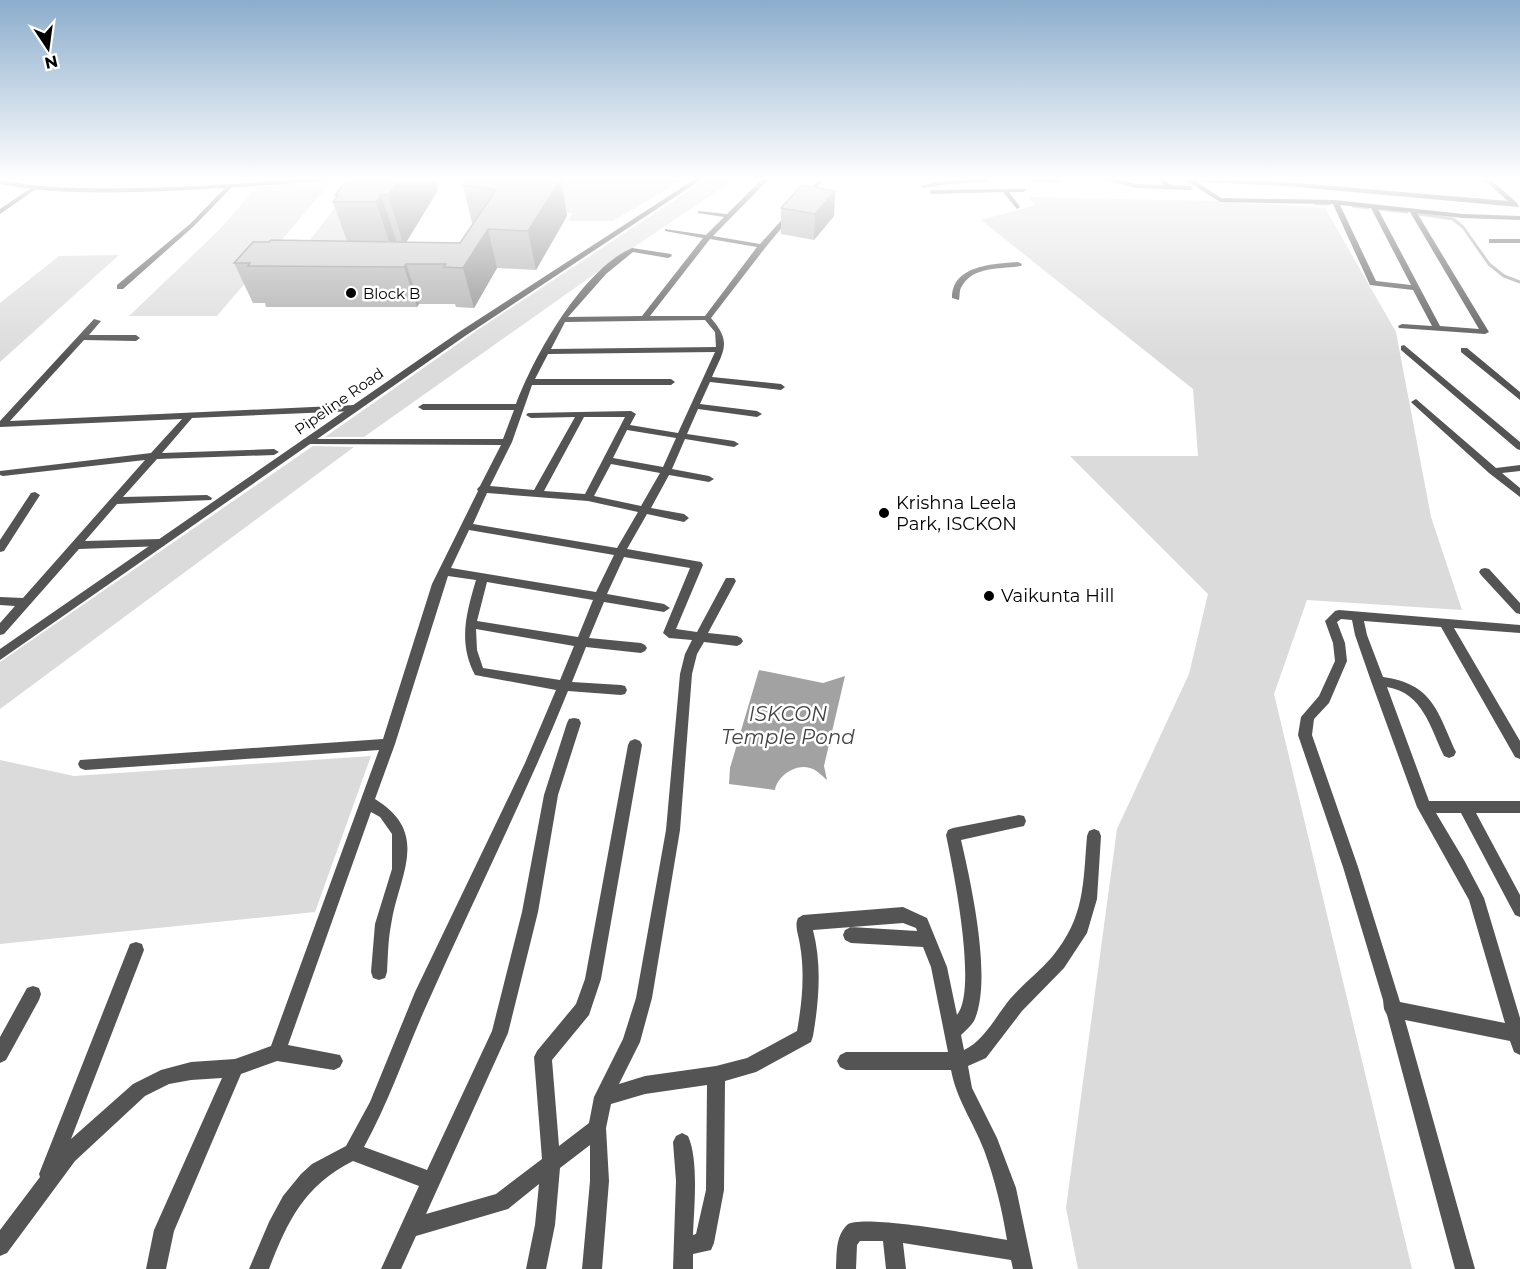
<svg xmlns="http://www.w3.org/2000/svg" width="1520" height="1269" font-family="Montserrat,sans-serif">
	<rect width="100%" height="100%" fill="#fff"/>
	<path fill="#dbdbdb" d="M526,179h158l-71,42h-44l3,-8 -56,1z
		M707,179h28l-129,87 -242,171h-39l157,-110z
		M331,182l-114,134h-88l88,-84 40,-45z
		M354,183h36l-64,92h-43z
		M1028,197l187,4 110,7 71,124 35,185 31,93 -155,-10 -33,94 138,575h-334l-12,-61 51,-379 72,-155 19,-80 -138,-138h128l-5,-67 -212,-169 54,-15z
		M119,255l-119,107v-59l59,-47z
		M313,446l41,1 -354,262v-47z
		M371,756l-56,156 -315,32v-184l74,16z"/>
	<path fill="#a2a2a2" d="M759,670l64,13 22,-7 -21,90 3,14c-5,-4 -11,-11 -17,-12 -14,-5 -33,8 -35,22l-46,-6 1,-16z"/>
	<g fill="none" stroke-linecap="round" stroke-linejoin="round">
		<path stroke="#a2a2a2" stroke-width="3" d="M1316,204h13
			M1353,206l15,2
			M1379,209l28,3
			M1419,214l34,5 10,8 26,37 15,12 16,6"/>
		<path fill="#545454" fill-rule="evenodd" d="M762,179h7l-56,57 47,8 29,-32 5,1 -29,35 -54,70c21,24 13,32 1,59l69,7 4,3 -4,3 -71,-8 -10,22 57,7 5,3 -5,3 -59,-8 -11,25 47,7 5,3 -5,3 -49,-8 -13,30 37,7 5,3 -5,3 -40,-7 -18,33 33,6 5,4 -5,4 -37,-8 -20,35 74,13 2,3 -27,64 21,3 29,-54h8l2,3 -28,52 29,3 4,2 2,3 -2,3 -4,2 -33,-4 -7,12 -5,20 -12,156 -28,168 -12,44 -21,42 26,-8 71,-10 31,-8 50,-27c5,-28 8,-57 3,-86 -1,-9 -6,-19 -2,-27l5,-3 100,-8 24,11 20,49 10,48c21,-25 -4,-147 -11,-180l2,-5 5,-2 66,-13 5,1 2,5 -2,5 -63,14c10,43 32,141 13,181 -3,5 -8,9 -13,14l3,15c20,-9 32,-34 46,-51 13,-15 29,-27 42,-42 33,-40 31,-73 35,-121l2,-5 5,-2 5,2 2,5 -4,63 -10,34 -23,35 -42,43 -36,47 -18,8 4,22 25,50 19,50 17,81h-20l-2,-9 -108,-17 3,26h-20l-3,-28h-23l-3,4 -1,24h-20c1,-15 -1,-32 11,-44 14,-12 136,11 160,15 -5,-31 -12,-60 -23,-90 -11,-29 -27,-49 -33,-80h-105l-6,-3 -3,-6 3,-6 6,-3h102l-17,-85 -8,-20 -72,-4 -6,-3 -2,-5 2,-5 6,-3 66,4 -1,-3 -13,-5 -90,7c9,35 6,71 0,106l-2,6 -55,30 -31,9 -1,109 -10,53 -3,7 -18,4v15h-20l3,-88 -3,-39 3,-6 6,-3 6,3c11,24 6,72 5,99l3,-1 10,-44 1,-105 -62,9 -34,10 -5,24 3,53 -7,88h-20l8,-88v-36l-30,23 -5,57 -9,44h-20l9,-44 4,-41 -31,25 -92,27 -15,33h-20l38,-83 -66,-25c-49,25 -65,59 -84,108h-20l20,-47 14,-26 18,-22 11,-10 34,-18 24,-44 45,-110 110,-229 31,-73 -81,-15c-17,-32 -9,-61 1,-95l-28,-4 -53,168 -20,55c57,35 23,77 16,126 -3,15 -3,32 -4,47l-2,6 -6,2 -6,-2 -2,-6 4,-48 17,-55v-35l-12,-17 -9,-5 -83,233 52,10 3,6 -3,6 -6,3 -57,-9 -36,13 -67,157 -8,38h-20l8,-39 68,-152 -31,2 -22,4 -24,12 -70,65 -68,92 -7,3v-26l40,-53 -1,-3 91,-230 6,-2 6,2 2,6 -73,189 62,-55 28,-14 30,-8 44,-3 36,-13 108,-296 -294,20 -5,-2 -2,-4 2,-4 303,-21 49,-155 46,-93 -1,-2 3,-3 21,-41 -194,-1 -5,-3 2,-2h199l11,-29h-91l-5,-3 5,-3h93c18,-48 66,-134 116,-156l39,6 1,2 -4,2 -35,-6 -27,22 -38,43 74,-1 61,-78 -38,-7v-2l41,6 18,-18 -26,-4v-2l29,3zM710,239l47,8 -52,69h-55zM705,320l10,12 1,15 -165,2 14,-27zM715,352l-37,81 -48,-8 6,-11 -5,-3 -103,2 -2,2 5,3 44,-1 -41,73 -44,-4 22,-44 20,-57h139l4,-3 -4,-3h-136l13,-25zM584,417h41l-40,77 -41,-3zM627,430l49,8 -13,29 -50,-9zM611,464l49,9 -19,33 -47,-10zM487,493l101,8 50,11 -21,36 -144,-24zM469,530l145,25 -18,37 -145,-24zM624,557l66,11 -27,65 6,5 23,2 -7,14 -5,20 -14,156 -30,168 -13,41 -29,58 -5,26 -30,23 -7,-86 37,-45 12,-36 41,-234 -2,-4 -5,-2 -5,2 -2,4 -43,234 -9,25 -39,47 -3,6 8,102 -46,35 -70,20 82,-181 30,-121 20,-117 23,-72 -2,-4 -5,-1 -5,1 -2,4 -23,72 -22,117 -30,119 -65,139 -63,-23c26,-47 42,-97 64,-145 46,-104 97,-205 140,-311l53,4 4,-1 2,-4 -2,-4 -4,-1 -49,-3 14,-35 55,6 4,-2 2,-3 -2,-3 -4,-2 -52,-5 15,-36 60,10 6,-4 -6,-4 -57,-10zM487,582l106,18 -15,37 -101,-16zM476,629l98,17 -14,34 -77,-12 -6,-18z
			M819,179h6l-19,20h-4v-2z
			M986,179l3,2 -1,1 -39,2 -26,4 -3,-2 29,-6z
			M1027,179h41l-11,4 -27,-2z
			M1101,179h11l24,5 27,1 -5,-6h7l6,6 19,1 3,2 -3,2 -54,-2z
			M1187,179l99,3 222,19 -25,-22h7l27,24 2,4 -233,-21 -89,-4 24,16 114,2 128,14 57,2v4l-57,-2 -46,-5 72,119 -4,2 -86,-6 -1,-2 4,-2 30,2 -19,-36 -43,-5 -37,-81 -113,-2 -33,-21zM1340,205l31,3 40,77 -35,-4zM1378,209l32,3 69,117 -39,-3z
			M227,186l5,1 -38,39 -71,63h-6v-4l73,-61z
			M31,188l5,1 -36,25v-5z
			M1025,189l1,1 -3,2h-14l11,15 -3,2 -14,-17 -71,2 -3,-2 3,-2z
			M1489,239h31v4h-31z
			M1018,262l4,2 -1,2c-20,3 -48,0 -59,20 -3,4 -2,9 -3,14l-7,-2c0,-33 41,-34 66,-36z
			M94,319l7,2 -12,14h47l4,3 -4,3 -52,-1 -74,81 345,-16 5,3 -5,3 -163,7 -30,35 112,-4 5,3 -5,3 -117,4 -34,38 84,-2 5,3 -1,2 -94,4 -32,37 75,-2 5,4 -1,3 -85,3 -75,85 -4,1v-12l15,-17 -15,-1v-8l23,1 122,-138 -142,16 -3,-1v-4l151,-18 31,-34 -182,8v-6z
			M1404,345l116,97v8l-3,-1 -116,-99v-4z
			M1461,348h6l53,44v8l-59,-48z
			M1416,399l80,69 24,-3v6l-18,2 18,15v9l-31,-24 -76,-69 -2,-2z
			M35,492l5,3 -36,56 -4,1v-12l31,-47z
			M1485,568l4,1 31,34v11l-4,-1 -35,-38 -2,-3 2,-3z
			M1339,610l181,15v8l-66,-5 66,113v18l-5,-2 -74,-130 -77,-6 3,14 16,42c50,7 54,34 73,75l-2,4 -5,2 -5,-2c-14,-29 -21,-63 -57,-69l42,114h91v12h-44l44,82v22l-5,-2 -54,-102h-25l28,47 20,38 36,120v37l-6,-3 -4,-11 -105,-21 70,249h-20l-68,-254 -3,-6 -1,-9 -40,-133 -45,-132 3,-18 18,-21 16,-35 -2,-18 -8,-22 10,-10zM1341,619l11,1 3,15 16,46 46,126 52,93 36,123 -105,-21 -42,-135 -46,-132 2,-16 15,-16 18,-42 -2,-18 -8,-21z
			M33,986l6,2 2,6 -2,6 -33,60 -6,3v-26l27,-49z"/>
		<path fill="#545454" fill-rule="evenodd" d="M300,179h24l-3,2c-61,5 -122,9 -184,11 -46,1 -91,1 -137,-8v-4c46,9 92,9 138,8 54,-1 108,-5 162,-9z
			M695,179h7l-237,157 -465,324v-11l459,-317z"/>
	</g>
	<path fill="#a9a9a9" d="M561,179l6,37 -31,54 -39,-2 -23,40 -18,-1 -1,-3h-36l-2,3h-151l-1,-4h-12l-19,-40 113,-22 -14,-39 3,-4 -1,-3 103,-5 -32,52 54,1 14,-20h-2l-9,-38z
		M835,191l-1,25 -20,24 -33,-6v-26z"/>
	<path fill="#898989" d="M399,179h36l3,11 -34,56 -16,-51z
		M561,179l6,37 -31,54 -8,-39z
		M835,191l-1,25 -20,24 1,-26z
		M381,195l17,51 -5,7 -17,-51z
		M488,229l9,39 -23,40 -11,-40z
		M406,264l13,40 -2,3 -13,-40z"/>
	<path fill="#c4c4c4" stroke="#898989" stroke-width="1.5" d="M348,179h51l-11,16h-7l-5,7h-43l5,-7h-3z
		M463,179h98l-33,52 -40,-2 -25,39 -19,-1 2,-3h-40l-2,3 -156,-1 2,-3h-16l19,-21h16l2,-2 189,3 36,-53 -33,-5z
		M802,185l33,6 -20,23 -34,-6z"/>
	<linearGradient id="sky" x2="0" y2="1"><stop stop-color="#8cadcc"/><stop offset="0.5" stop-color="#fff"/><stop offset="1" stop-color="#fff" stop-opacity="0"/></linearGradient>
	<rect width="1520" height="357" fill="url(#sky)"/>
	<g fill="#000" stroke="#fff" stroke-width="2">
		<circle cx="351" cy="293" r="6"/>
		<circle cx="884" cy="513" r="6"/>
		<circle cx="989" cy="596" r="6"/>
	</g>
	<g text-anchor="middle" dominant-baseline="central" stroke-width="5" stroke-linejoin="round" paint-order="stroke">
		<g font-size="15" fill="#000" stroke="#fff" text-anchor="start">
			<text x="363" y="293">Block B</text>
		</g>
		<g font-size="15" fill="#000" stroke="#fff">
			<text transform="translate(339 401) rotate(-35)">Pipeline Road</text>
		</g>
		<g font-size="18" fill="#000" stroke="#fff" text-anchor="start">
			<text x="896" y="503">Krishna Leela<tspan x="896" dy="21">Park, ISCKON</tspan></text>
			<text x="1001" y="596">Vaikunta Hill</text>
		</g>
		<g font-size="20" font-style="italic" fill="#434343" stroke="#fff">
			<text x="788" y="714">ISKCON<tspan x="788" dy="23">Temple Pond</tspan></text>
		</g>
	</g>
	<g transform="translate(48 48) rotate(167)" stroke="#ffffff" stroke-width="4.5" paint-order="stroke">
	<path d="M0-4.5L10 22L0 15L-10 22Z" fill="#000000"/>
	<text y="-9" font-size="16" font-weight="bold" text-anchor="middle" fill="#000000">N</text>
	</g>
</svg>
